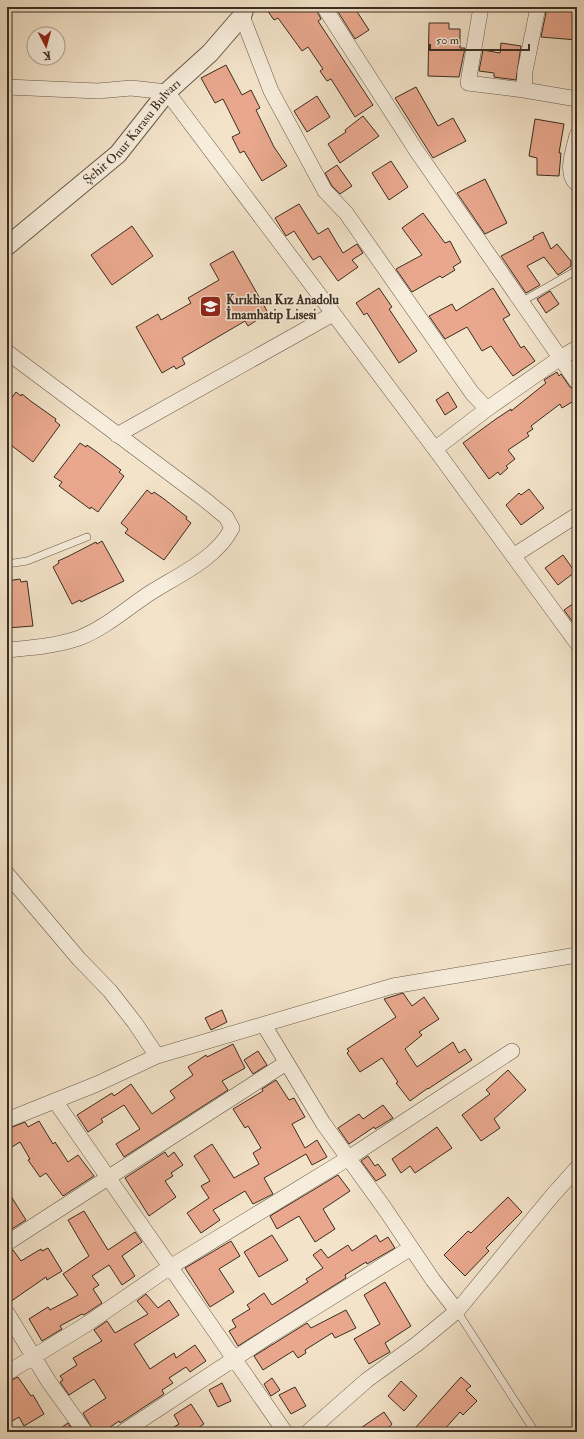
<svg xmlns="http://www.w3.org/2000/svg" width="584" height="1439" font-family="'IM FELL Double Pica',serif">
	<rect width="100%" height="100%" fill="#f3e3c9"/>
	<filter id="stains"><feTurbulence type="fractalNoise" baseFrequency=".005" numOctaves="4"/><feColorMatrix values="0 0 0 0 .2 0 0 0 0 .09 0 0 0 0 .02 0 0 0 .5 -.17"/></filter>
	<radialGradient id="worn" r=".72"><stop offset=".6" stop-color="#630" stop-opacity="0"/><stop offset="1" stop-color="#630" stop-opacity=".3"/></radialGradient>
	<path fill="#e9a88e" stroke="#3a2d20" d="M265,7h50l6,12 -3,2 55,84 -18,12 -24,-38 -4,2 -7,-10 3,-2 -15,-22 -6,4 -24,-33 -4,2z
		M335,7h19l15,23 -14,9z
		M547,8l30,4v28l-36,-3z
		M429,23h20v6h11v19h5l-6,29 -31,-1z
		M501,43l20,3 -5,34 -22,-3v-4l-15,-2 4,-21 17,3z
		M226,65l16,30 9,-5 9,18 -4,2 18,37 13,19 -25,15 -18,-30 -4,2 -8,-16 8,-4 -17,-34 -8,4 -14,-25z
		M416,87l22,39 15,-8 13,23 -33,17 -38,-60z
		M317,96l13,21 -23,15 -13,-21z
		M363,116l16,20 -39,27 -12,-19 18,-12 -1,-2z
		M535,119l29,5 -5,29h2l-2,23 -22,-1v-17l-8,-2z
		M391,161l17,26 -19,13 -17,-27z
		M337,165l15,21 -12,8 -8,-8 -7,-13z
		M485,179l22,44 -22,11 -28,-41z
		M299,204l19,30 10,-6 15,25 14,-9 6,9 -11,7 6,7 -20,14 -18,-25 -7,4 -19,-29 -8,5 -11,-18z
		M423,213l22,30 5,-2 11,21 -8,5 2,3 -13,8 -2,-2 -28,16 -16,-23 26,-14 -20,-27z
		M132,226l21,30 -41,29 -21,-30z
		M543,232l8,17 6,-5 14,17v5l-13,9 -14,-18 -17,9 13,19 -14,8 -25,-37 33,-17 -1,-2z
		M233,251l34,60 -11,6 1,3 -9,6 -3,-5 -63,37 3,6 -9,5 -2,-3 -12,7 -26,-46 22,-13 3,6 30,-17 -3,-5 31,-18 -9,-16z
		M379,288l13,19 -3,2 28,42 -18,12 -32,-50 -3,2 -8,-12z
		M493,288l17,27 -7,4 18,29 3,-2 11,15 -22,15 -22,-30 -9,5 -15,-24 -22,12 -16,-23 23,-12 4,7z
		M550,291l9,13 -13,9 -9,-14z
		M557,372l2,4 2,-2 9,13 7,4v8l-15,9 -2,-4 -29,22 2,3 -6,4 2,3 -21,14 7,9 -9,7 2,2 -8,7 -2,-3 -9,7 -26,-36 33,-24 15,-10v2l35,-28 -2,-3z
		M16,392l5,4 1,-2 10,8 24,17 -1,2 5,4 -27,37 -26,-20v-38z
		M448,392l9,15 -12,8 -9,-15z
		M80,443l6,4 1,-2 10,7 24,18 -2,2 5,4 -26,36 -7,-5 -1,2 -31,-23 3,-4 -8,-5z
		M529,489l15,19 -23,17 -15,-20 13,-12 2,2z
		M147,490l5,4 2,-2 10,7 23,18 -1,2 5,4 -27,37 -39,-27 3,-4 -7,-6z
		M102,541l22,40 -43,21 -1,-2 -8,4 -19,-37 6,-4 -1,-2 11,-5 27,-14 1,2z
		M563,555l12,17 -17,13 -13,-17z
		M20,579l1,3 6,-1 6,45 -26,2v-47z
		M577,601v27l-13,-18z
		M403,993l9,13 12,-9 15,22 -20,13 3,3 -17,14 12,18 36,-25 6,11 6,-4 7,11 -44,29v-1l-18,13 -14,-18 2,-1 -16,-24 -22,14 -13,-19 2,-2 -2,-2 49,-32 -12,-18z
		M222,1010l5,12 -16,8 -6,-12z
		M233,1044l12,24 -23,13 6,9 -104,67 -8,-13 24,-15 -16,-24 -23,14 2,3 -15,10 -11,-17 35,-22 2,3 17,-12 21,30 23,-16 -5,-7 23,-16 -5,-8 18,-12 1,2z
		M258,1051l9,14 -14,9 -9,-14z
		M508,1070l18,20 -32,29 6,9 -19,13 -19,-26 28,-21 -4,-4z
		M276,1080l13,20 5,-2 11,19 -13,7 13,24 12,-8 10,17 -15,8 -6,-11 -42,24 9,16 -20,10 -8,-13 -32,19 7,10 -19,13 -14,-20 22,-15 -8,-12 9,-5 -16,-25 18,-12 22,34 25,-14 -6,-11 8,-5 -13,-22 -3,2 -12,-19 30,-18 -1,-2z
		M383,1105l10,13 -18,11 -1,-2 -25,17 -11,-16 21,-14 4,5z
		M39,1121l14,23 2,-2 13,20 10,-7 16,21 -31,20 -17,-23 -6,4 -12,-17 2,-1 -10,-17 -13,8v-21l18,-7 3,5z
		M437,1127l15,21 -37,25 -5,-7 -9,7 -9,-14z
		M165,1152l3,5 6,-5 9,13 -12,8 2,3 -8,5 11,16 -27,19 -24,-38z
		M368,1156l7,10 3,-2 8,11 -10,6 -15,-20z
		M338,1175l12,16 -27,18 12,20 -20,13 -16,-26 -22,13 -7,-13z
		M7,1190l19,30 -19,12z
		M508,1197l14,15 -36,36 3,3 -24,25 -21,-21 24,-24 3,2z
		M84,1211l24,39 27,-18 7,10 -20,14 13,20 -13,9 -13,-20 -17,11 7,9 -6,4 9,14 -18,12 -2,-1 -22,12 2,3 -20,12 -13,-22 19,-12 2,3 28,-15 -15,-21 26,-18 -21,-36z
		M272,1235l16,25 -29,17 -15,-25z
		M376,1235l4,7 8,-5 7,11 -28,16 -1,-2 -21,13 1,3 -108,68 -9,-15 7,-4 -4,-7 18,-11 -3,-4 17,-12 8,12 36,-23 -2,-3 17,-11 -10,-13 8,-6 7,9 20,-13 4,6z
		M231,1241l9,15 -21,13 15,23 -24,15 -25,-39z
		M48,1248l14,23 -15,9 -1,-3 -39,27v-52l6,-2 8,11 20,-12 1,2z
		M385,1282l26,44 -26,17 5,9 -21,12 -15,-25 26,-15 -16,-29z
		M146,1294l12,14 11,-8 10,15 -45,29 16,25 24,-16 2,5 19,-13 11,16 -16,11 -4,-5 -17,11 4,5 -11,7 2,4 -44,29 -1,-2 -16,11h-9l-11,-19 23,-15 -12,-19 -25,16 -9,-13 3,-2 -3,-4 17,-11 -4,-7 29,-17 -8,-11 13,-9 8,12 33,-19 -11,-13z
		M346,1310l10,18 -21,10 -3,-5 -27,17 1,3 -8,5 -5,-7 -30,19 -9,-14 53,-33 4,5z
		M18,1377l13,19 2,-1 11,19 -20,12 -5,-9 -12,7v-42z
		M461,1377l10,9 -5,4 11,11 -14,14 -3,-3 -18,20h-21l-5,-5z
		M272,1378l8,12 -9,6 -7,-12z
		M401,1381l16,15 -13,15 -16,-15z
		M222,1383l9,18 -13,6 -9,-17z
		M295,1387l11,19 -15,8 -12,-19z
		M191,1404l13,20 -12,8h-26l13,-8 -5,-9z
		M384,1412l8,12 -7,8h-30z
		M68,1423l6,9h-19z"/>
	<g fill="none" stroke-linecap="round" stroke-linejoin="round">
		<defs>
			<path id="service" d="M521,302l56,-32
				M7,564l20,-3 60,-24
				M457,1311l78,121"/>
			<path id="minor" d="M324,7l92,143 161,232
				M481,7l-13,76 56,7
				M538,7l-13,64 -1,19 53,9
				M242,16l29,75 54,100 21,22 126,180 15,16
				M7,87l91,4 33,-3 36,4 268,357 142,194
				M577,135c-3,14 -13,39 0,49
				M7,352l197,147 22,18 6,11c-16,32 -58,49 -85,67 -22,15 -44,34 -68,43 -23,8 -48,10 -72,12
				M117,435l216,-121
				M435,449l52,-40 73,-51 17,-10
				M513,556l64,-41
				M7,874l72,85 31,32 25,32 22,33
				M264,1025l59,98 62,86 48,71 24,31
				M55,1101l230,331
				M7,1120l90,-36 60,-28 236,-70 184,-31
				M7,1243l279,-180
				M7,1313l42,69 36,50
				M7,1373l80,-49 83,-57 177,-108 165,-108
				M123,1432l146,-96 142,-88
				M308,1432l59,-52 50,-36 40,-33 95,-115 25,-28"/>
			<g id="tertiary">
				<path id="s1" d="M7,246l111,-92 49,-62 43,-39 32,-37 3,-9"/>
			</g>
		</defs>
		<use href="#service" stroke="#685a4a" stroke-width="8"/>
		<use href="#minor" stroke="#685a4a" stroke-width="16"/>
		<use href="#tertiary" stroke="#685a4a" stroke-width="20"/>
		<use href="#service" stroke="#f7eddc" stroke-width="7"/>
		<use href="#minor" stroke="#f7eddc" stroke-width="15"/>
		<use href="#tertiary" stroke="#f7eddc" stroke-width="18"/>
	</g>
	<defs>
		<symbol id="school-square" viewBox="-11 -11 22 22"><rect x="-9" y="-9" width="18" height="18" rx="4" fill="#8f2418" stroke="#f7eddc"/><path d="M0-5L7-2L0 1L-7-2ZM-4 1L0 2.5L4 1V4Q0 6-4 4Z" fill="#fff"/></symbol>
	</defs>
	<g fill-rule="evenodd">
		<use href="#school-square" x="198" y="294" width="25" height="25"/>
	</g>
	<g text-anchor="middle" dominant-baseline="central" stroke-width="3" stroke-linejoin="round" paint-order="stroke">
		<g font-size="13" fill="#3a2d20" stroke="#f7eddc">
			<text stroke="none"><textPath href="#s1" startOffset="170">Şehit Onur Karasu Bulvarı</textPath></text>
		</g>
		<g font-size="13" font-weight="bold" fill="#3a2d20" stroke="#f7eddc" text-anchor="start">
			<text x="226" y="300">Kırıkhan Kız Anadolu<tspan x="226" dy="15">İmamhatip Lisesi</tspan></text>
		</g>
	</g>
	<rect width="584" height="1439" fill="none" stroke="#f3e3c9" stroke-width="24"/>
	<rect x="8" y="8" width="568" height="1423" fill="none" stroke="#3a2d20" stroke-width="2"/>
	<rect x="12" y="12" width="560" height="1415" fill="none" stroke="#3a2d20"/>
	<g transform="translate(46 46) rotate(174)"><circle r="19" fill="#f7eddc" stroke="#aba091"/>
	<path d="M0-3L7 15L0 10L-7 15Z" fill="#8f2418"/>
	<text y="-6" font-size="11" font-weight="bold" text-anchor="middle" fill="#3a2d20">K</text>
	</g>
	<path d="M430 44v6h99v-6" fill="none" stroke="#3a2d20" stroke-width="2"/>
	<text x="436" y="44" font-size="12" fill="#3a2d20" stroke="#f7eddc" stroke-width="3" paint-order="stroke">50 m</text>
	<rect width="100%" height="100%" filter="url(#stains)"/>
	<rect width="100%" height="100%" fill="url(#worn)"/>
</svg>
